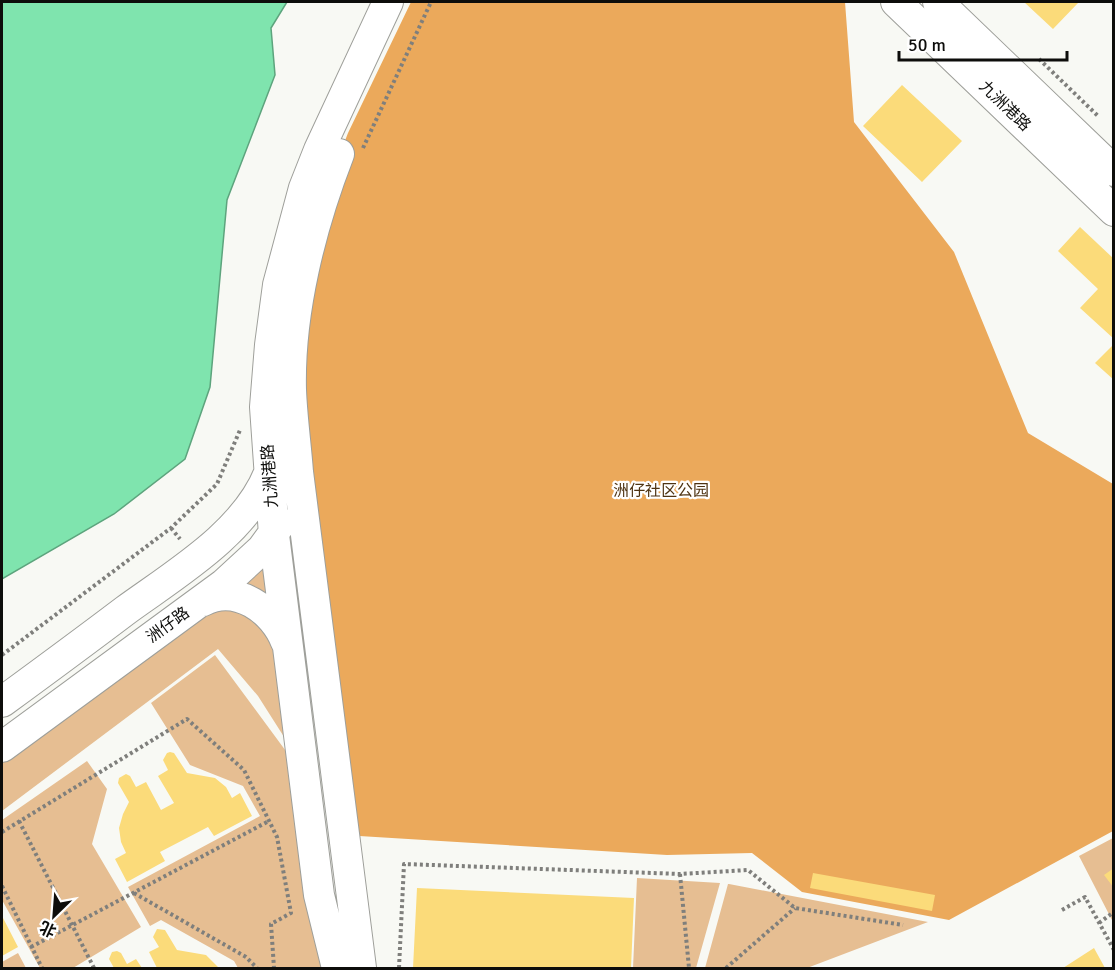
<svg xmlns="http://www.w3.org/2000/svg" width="1115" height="970" font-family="Signika,'Noto Sans SC',sans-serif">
	<rect width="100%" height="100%" fill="#f8f9f4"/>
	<path fill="#e6be92" d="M271,554l22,197 -35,-55 -40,-47 -216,162v-58z
		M215,655l76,103 39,210h-92l-4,-7 -73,-41 -11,6 -22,-39 132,-71 -17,-30 -53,-21 -39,-62z
		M87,761l20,28 -15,55 49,83 -68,41h-33l-38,-68v-80z
		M1113,838v84l-34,-66z
		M637,878l83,5 -24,85h-63z
		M728,884h1l199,38 -121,46h-102z
		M18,953l8,15h-24v-6z"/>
	<path fill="#eba95b" d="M411,2h434l9,120 100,130 74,181 85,51v347l-164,89 -147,-28 -50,-39 -85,2 -324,-20 -52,-446 39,-210 18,-46z"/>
	<path fill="#7fe4ae" stroke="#5da47d" stroke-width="1.5" d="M2,2h285l-16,26 4,47 -48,125 -17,187 -25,72 -71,55 -112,65z"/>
	<path fill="#fbdb7a" d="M1024,2h55l-26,27z
		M902,85l60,56 -40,41 -59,-56z
		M1080,227l34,32v80l-34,-31 18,-19 -40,-38z
		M1114,344v36l-19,-17z
		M170,752l4,1 13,20 28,5 11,9 6,11 8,-5 12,23 -38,20 -6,-9 -48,25 5,9 -38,21 -12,-23 11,-6 -5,-11 -2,-14 4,-14 6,-12 -11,-19 1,-5 7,-4 4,2 6,11 10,-5 15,28 13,-7 -16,-27 10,-6 -5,-10 4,-7z
		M1114,868v20l-10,-13z
		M813,873l122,22 -3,16 -122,-23z
		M417,888l217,10 -3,70h-218z
		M2,916l16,31 -16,9z
		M157,929l8,1 12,20 29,5 13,13h-62l-8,-16 10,-5 -6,-10z
		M1094,948l11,20h-42z
		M117,951l4,2 6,11 9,-5 6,9h-28l-5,-9 3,-7z"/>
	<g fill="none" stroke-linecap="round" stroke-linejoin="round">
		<defs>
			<path id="secondary" d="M896,2l218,209
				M938,2l176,169
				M339,154c-28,72 -50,158 -48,236 1,27 5,55 7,82l63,496
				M203,601c33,-18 71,9 83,41
				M2,702c41,-30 83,-61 124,-92 51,-37 119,-77 143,-137
				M2,747l222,-163 38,-35 19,-26
				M337,968l-18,-73 -45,-360 -9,-128 5,-62 8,-60 26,-97 15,-38 69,-148"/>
		</defs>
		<use href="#secondary" stroke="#9e9f9a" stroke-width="32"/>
		<path stroke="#7f7f7c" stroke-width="4" stroke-dasharray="3 3" stroke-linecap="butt" d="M1039,59l59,57
			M363,148l68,-146
			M171,528l9,11
			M2,655l169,-127 46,-44 23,-54
			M19,821l75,147
			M2,832l185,-113 57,51 33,67 14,76 -20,11 3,44
			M680,874l9,94
			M2,886l40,82
			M134,893l112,64 11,11
			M1062,910l23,-13 29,53
			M1099,923l15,-11
			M31,947l238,-126
			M399,968l5,-104 276,10 68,-4 47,38 108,17
			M726,968l69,-60"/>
		<use href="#secondary" stroke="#fff" stroke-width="30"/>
	</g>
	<g text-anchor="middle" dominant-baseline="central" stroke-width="4.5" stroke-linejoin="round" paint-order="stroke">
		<g font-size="16" fill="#0d0d0b" stroke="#fff">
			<text transform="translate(1005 106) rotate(44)">九洲港路</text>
			<text transform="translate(270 476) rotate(-94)">九洲港路</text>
			<text transform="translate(168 625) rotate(-36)">洲仔路</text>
		</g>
		<g font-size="16" fill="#4e3312" stroke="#fff">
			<text x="661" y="491">洲仔社区公园</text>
		</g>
	</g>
	<rect width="1115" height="970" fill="none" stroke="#0d0d0b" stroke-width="6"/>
	<g transform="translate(54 916) rotate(205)" stroke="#ffffff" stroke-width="4.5" paint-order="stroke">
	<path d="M0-4.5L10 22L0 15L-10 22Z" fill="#0d0d0b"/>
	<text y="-9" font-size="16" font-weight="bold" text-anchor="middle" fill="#0d0d0b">北</text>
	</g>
	<path d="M899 51v9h168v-9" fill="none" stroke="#0d0d0b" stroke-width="3"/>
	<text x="908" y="51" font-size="18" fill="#0d0d0b" stroke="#ffffff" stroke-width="4.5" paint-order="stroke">50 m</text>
</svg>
